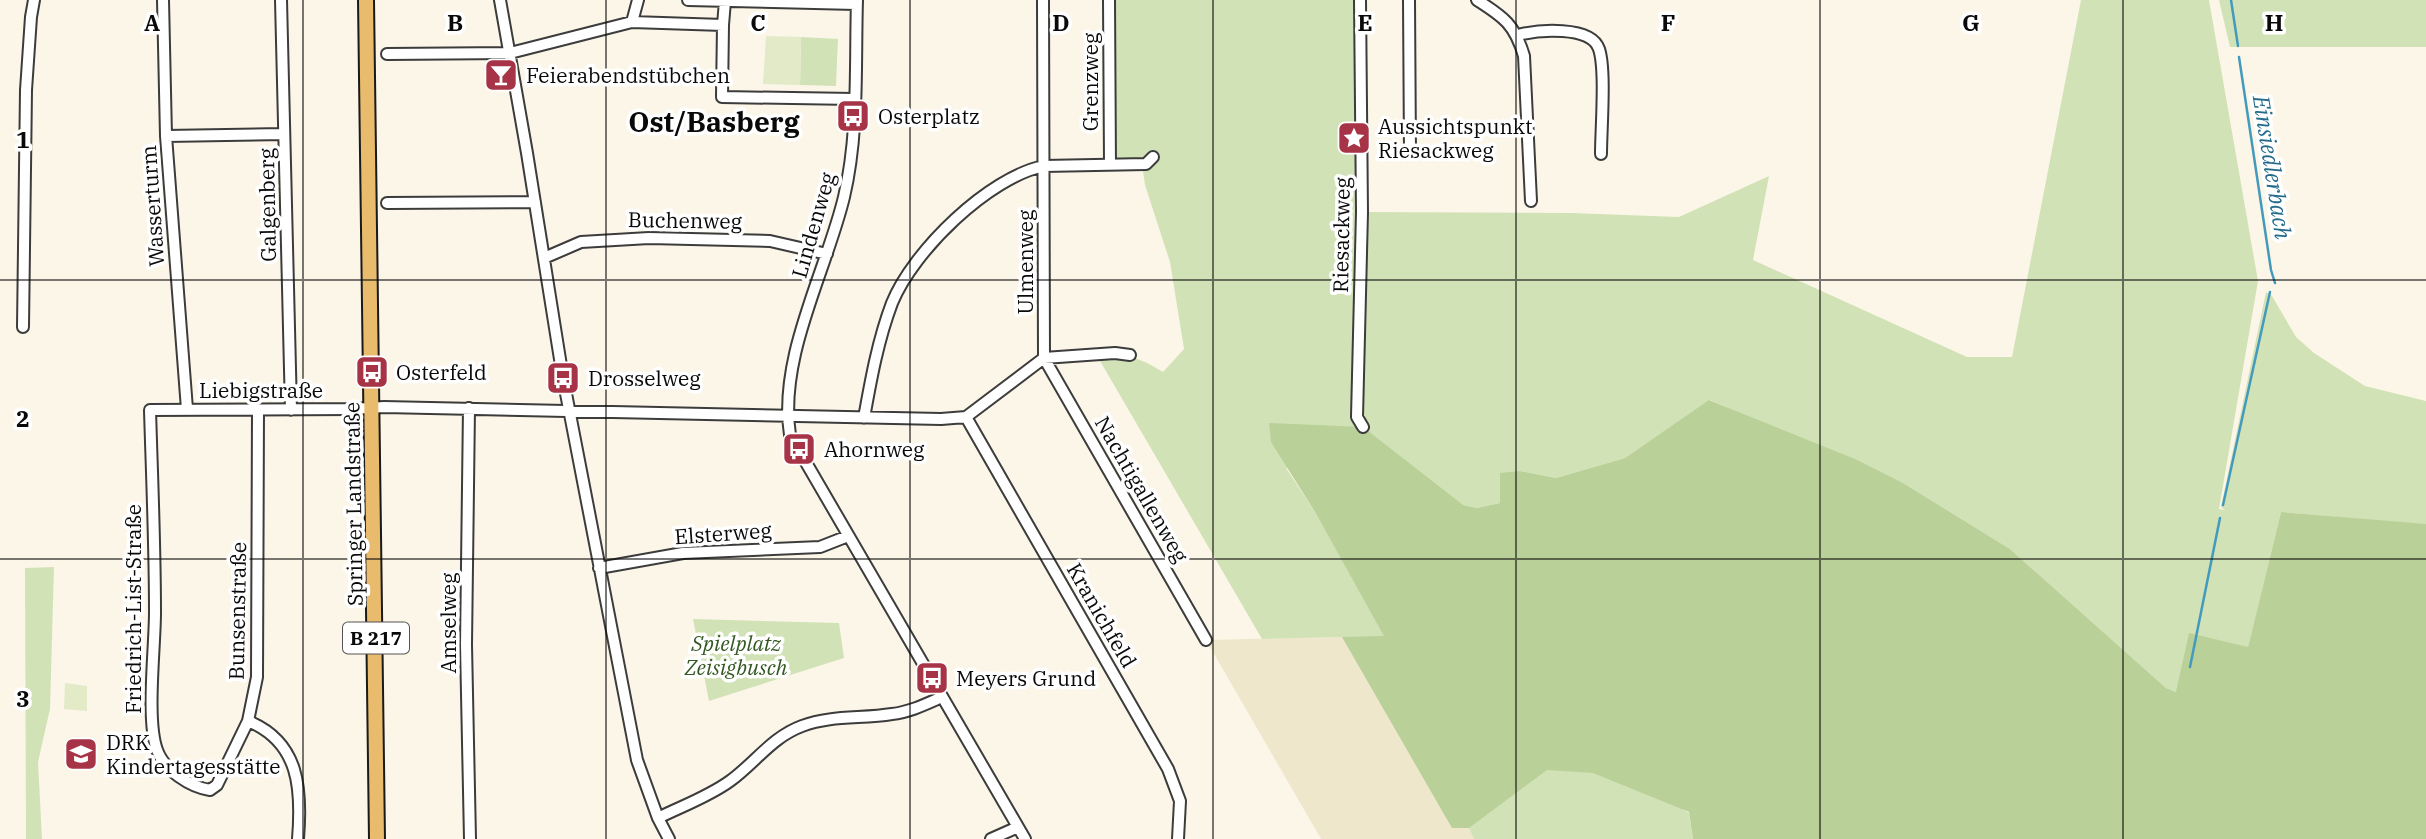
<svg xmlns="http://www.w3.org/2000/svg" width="2426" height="839" font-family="'IBM Plex Serif',serif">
	<rect width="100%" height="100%" fill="#fcf6e8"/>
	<path fill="#efe7cc" d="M1342,637l110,191h17l5,11h-153l-115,-199z"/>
	<path fill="#d2e2b7" d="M1109,0h251l2,212 209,1 108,4 90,-41 -16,84 214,97h45l69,-357h128l49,281 -39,228 6,1 -4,-3 45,-215 6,4 24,41 18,16 51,33 61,15v124l-145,-13 -33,135 -72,45 -10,-4 -156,-139 -107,-66 -193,-83 -85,58 -69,20 -36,-7 -20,32 -23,5 -191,-40 29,44 70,124 304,177 4,26h-219l-5,-11h-17l-110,-191 -80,2 -166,-285c30,1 42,2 67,18l21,-23 -14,-87 -25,-77 -3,-20h-32z
		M2219,0h207v47h-196z
		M801,37l37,2 -2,47 -36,-1z
		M54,567l-4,142 -12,53 4,77h-16l-1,-271z
		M693,619l146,4 5,35 -135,43z"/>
	<path fill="#b9d098" d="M1709,400l146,59 48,24 107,66 156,139 10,4 13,-59 59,14 33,-135 145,12v315h-733l-4,-27 -96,-39 -46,-3 -78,58h-17l-110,-191 42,-1 -69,-124 -44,-70 -2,-19 94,4 100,78 14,3 23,-5v-30l20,-2 36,7 69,-20z"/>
	<path fill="#e2eac8" d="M766,36l35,1 -1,48 -37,-1z
		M65,683l22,3v25l-23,-2z"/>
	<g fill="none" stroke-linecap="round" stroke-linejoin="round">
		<path stroke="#439abc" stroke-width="2.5" d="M2231,0l7,46
			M2239,57l32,213 4,13
			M2223,505l47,-213
			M2190,667l30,-149"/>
		<defs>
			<path id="minor" d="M163,0l3,136 21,273
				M281,0l10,410
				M500,0l27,153 36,225 74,382 21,58 11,21
				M688,0l168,4
				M857,0c-2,65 2,134 -13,197 -18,75 -66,160 -54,238l235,404
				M1043,0l1,358 162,282
				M1109,0l1,165
				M1360,0l2,212 -5,205 6,10
				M1409,0l1,153
				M1477,0c27,17 38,25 47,56l7,145
				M632,22l6,-22
				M723,25l-1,72 132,2
				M1518,35c19,-5 73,-10 81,14 7,21 2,80 2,105
				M387,54l123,-1 122,-31 91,3 2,-24
				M166,136l118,-2
				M387,203l148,-1
				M544,258l37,-16 68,-4 121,3 57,13
				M23,327l3,-237 5,-73 3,-17
				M469,408l-3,237 4,194
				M258,410l-1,267 -9,44 -31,64 -7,5c-20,-3 -46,-20 -53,-40 -11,-30 -2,-102 -2,-138 0,-67 -3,-135 -5,-202l204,-1 30,-2 557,12 25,-2 78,-59 71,-5 15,2
				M966,417l202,352 12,32 -2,38
				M864,418c7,-39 14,-78 28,-115 21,-52 97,-126 152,-137l102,-2 7,-7
				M599,568l84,-15 137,-6 28,-11
				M248,721c52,21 54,69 50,118
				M658,818c24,-12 50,-21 72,-37 25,-18 42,-44 72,-55 29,-11 59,-7 90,-12 18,-2 34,-10 50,-17
				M991,839l27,-12"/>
			<path id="major" d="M366,0l11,839"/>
		</defs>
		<use href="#minor" stroke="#3c3c3c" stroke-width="14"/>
		<use href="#major" stroke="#1a1a1a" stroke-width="18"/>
		<use href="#minor" stroke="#fff" stroke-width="10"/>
		<use href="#major" stroke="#e8bb6d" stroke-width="14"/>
	</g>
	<path fill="none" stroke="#090909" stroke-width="2" stroke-opacity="0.55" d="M303,0v839M606,0v839M910,0v839M1213,0v839M1516,0v839M1820,0v839M2123,0v839M0,280h2426M0,559h2426"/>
	<defs>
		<symbol id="bar-square" viewBox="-11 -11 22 22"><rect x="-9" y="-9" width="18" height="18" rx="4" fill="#a73347" stroke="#fff"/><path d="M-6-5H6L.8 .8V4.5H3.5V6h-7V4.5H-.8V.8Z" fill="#fff"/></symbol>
		<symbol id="bus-square" viewBox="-11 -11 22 22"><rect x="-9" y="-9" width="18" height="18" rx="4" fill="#a73347" stroke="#fff"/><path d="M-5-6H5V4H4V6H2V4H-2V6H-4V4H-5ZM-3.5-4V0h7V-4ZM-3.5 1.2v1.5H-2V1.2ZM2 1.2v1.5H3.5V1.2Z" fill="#fff"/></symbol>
		<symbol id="sight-square" viewBox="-11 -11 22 22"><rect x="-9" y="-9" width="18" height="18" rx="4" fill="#a73347" stroke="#fff"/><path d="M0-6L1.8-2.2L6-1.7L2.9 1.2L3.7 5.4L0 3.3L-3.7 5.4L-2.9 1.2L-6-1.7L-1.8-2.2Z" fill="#fff"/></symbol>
		<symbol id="school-square" viewBox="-11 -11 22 22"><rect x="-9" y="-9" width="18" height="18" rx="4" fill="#a73347" stroke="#fff"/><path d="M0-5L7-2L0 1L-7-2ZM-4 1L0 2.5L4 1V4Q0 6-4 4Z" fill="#fff"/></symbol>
	</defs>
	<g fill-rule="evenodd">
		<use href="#bar-square" x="482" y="56" width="38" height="38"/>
		<use href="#bus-square" x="834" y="97" width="38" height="38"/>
		<use href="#sight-square" x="1335" y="119" width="38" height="38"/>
		<use href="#bus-square" x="353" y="353" width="38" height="38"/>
		<use href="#bus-square" x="544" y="359" width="38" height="38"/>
		<use href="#bus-square" x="780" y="430" width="38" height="38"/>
		<use href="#bus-square" x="913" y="659" width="38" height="38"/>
		<use href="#school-square" x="62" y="735" width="38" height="38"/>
	</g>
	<g text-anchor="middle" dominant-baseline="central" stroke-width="7" stroke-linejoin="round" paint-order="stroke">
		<rect fill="#fff" stroke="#535353" stroke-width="2" x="343" y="622.5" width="66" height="31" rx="5"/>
		<g font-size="19" font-weight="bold" fill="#090909">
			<text x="376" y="638">B 217</text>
		</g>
		<g font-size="21" fill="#090909" stroke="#fff" text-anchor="start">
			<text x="526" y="75">Feierabendstübchen</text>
			<text x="878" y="116">Osterplatz</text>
			<text x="1378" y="126">Aussichtspunkt<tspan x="1378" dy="24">Riesackweg</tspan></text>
			<text x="396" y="372">Osterfeld</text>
			<text x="588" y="378">Drosselweg</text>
			<text x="824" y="449">Ahornweg</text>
			<text x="956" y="678">Meyers Grund</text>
			<text x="106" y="742">DRK<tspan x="106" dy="24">Kindertagesstätte</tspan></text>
		</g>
		<g font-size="21" fill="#090909" stroke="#fff">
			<text transform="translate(1090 82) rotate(-90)">Grenzweg</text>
			<text transform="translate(267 205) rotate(-91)">Galgenberg</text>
			<text transform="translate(152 206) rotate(-94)">Wasserturm</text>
			<text transform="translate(685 220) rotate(1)">Buchenweg</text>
			<text transform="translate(813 225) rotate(-74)">Lindenweg</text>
			<text transform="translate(1341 235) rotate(-89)">Riesackweg</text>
			<text transform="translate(1025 262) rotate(-90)">Ulmenweg</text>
			<text x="261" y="390">Liebigstraße</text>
			<text transform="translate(1142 489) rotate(60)">Nachtigallenweg</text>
			<text transform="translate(353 504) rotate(-91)">Springer Landstraße</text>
			<text transform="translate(723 533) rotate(-4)">Elsterweg</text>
			<text transform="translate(133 609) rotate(-90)">Friedrich-List-Straße</text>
			<text transform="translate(237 611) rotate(-89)">Bunsenstraße</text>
			<text transform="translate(1102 615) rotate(60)">Kranichfeld</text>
			<text transform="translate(448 623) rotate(-90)">Amselweg</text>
		</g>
		<g font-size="21" font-style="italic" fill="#345823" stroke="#fff">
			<text x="736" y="643">Spielplatz<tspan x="736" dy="24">Zeisigbusch</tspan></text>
		</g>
		<g font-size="23" font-style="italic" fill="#236a8b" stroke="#fff">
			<text transform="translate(2273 167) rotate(81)">Einsiedlerbach</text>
		</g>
		<g font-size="28" font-weight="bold" fill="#090909" stroke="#fff">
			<text x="714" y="121">Ost/Basberg</text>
		</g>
	</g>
	<g font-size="23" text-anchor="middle" font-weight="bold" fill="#090909" stroke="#fff" stroke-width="7" stroke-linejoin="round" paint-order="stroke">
		<text x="152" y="31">A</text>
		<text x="455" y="31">B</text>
		<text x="758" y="31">C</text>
		<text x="1061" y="31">D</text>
		<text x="1365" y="31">E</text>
		<text x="1668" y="31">F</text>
		<text x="1971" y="31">G</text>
		<text x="2274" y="31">H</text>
		<text x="23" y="148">1</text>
		<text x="23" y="427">2</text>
		<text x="23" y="707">3</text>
	</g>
</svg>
